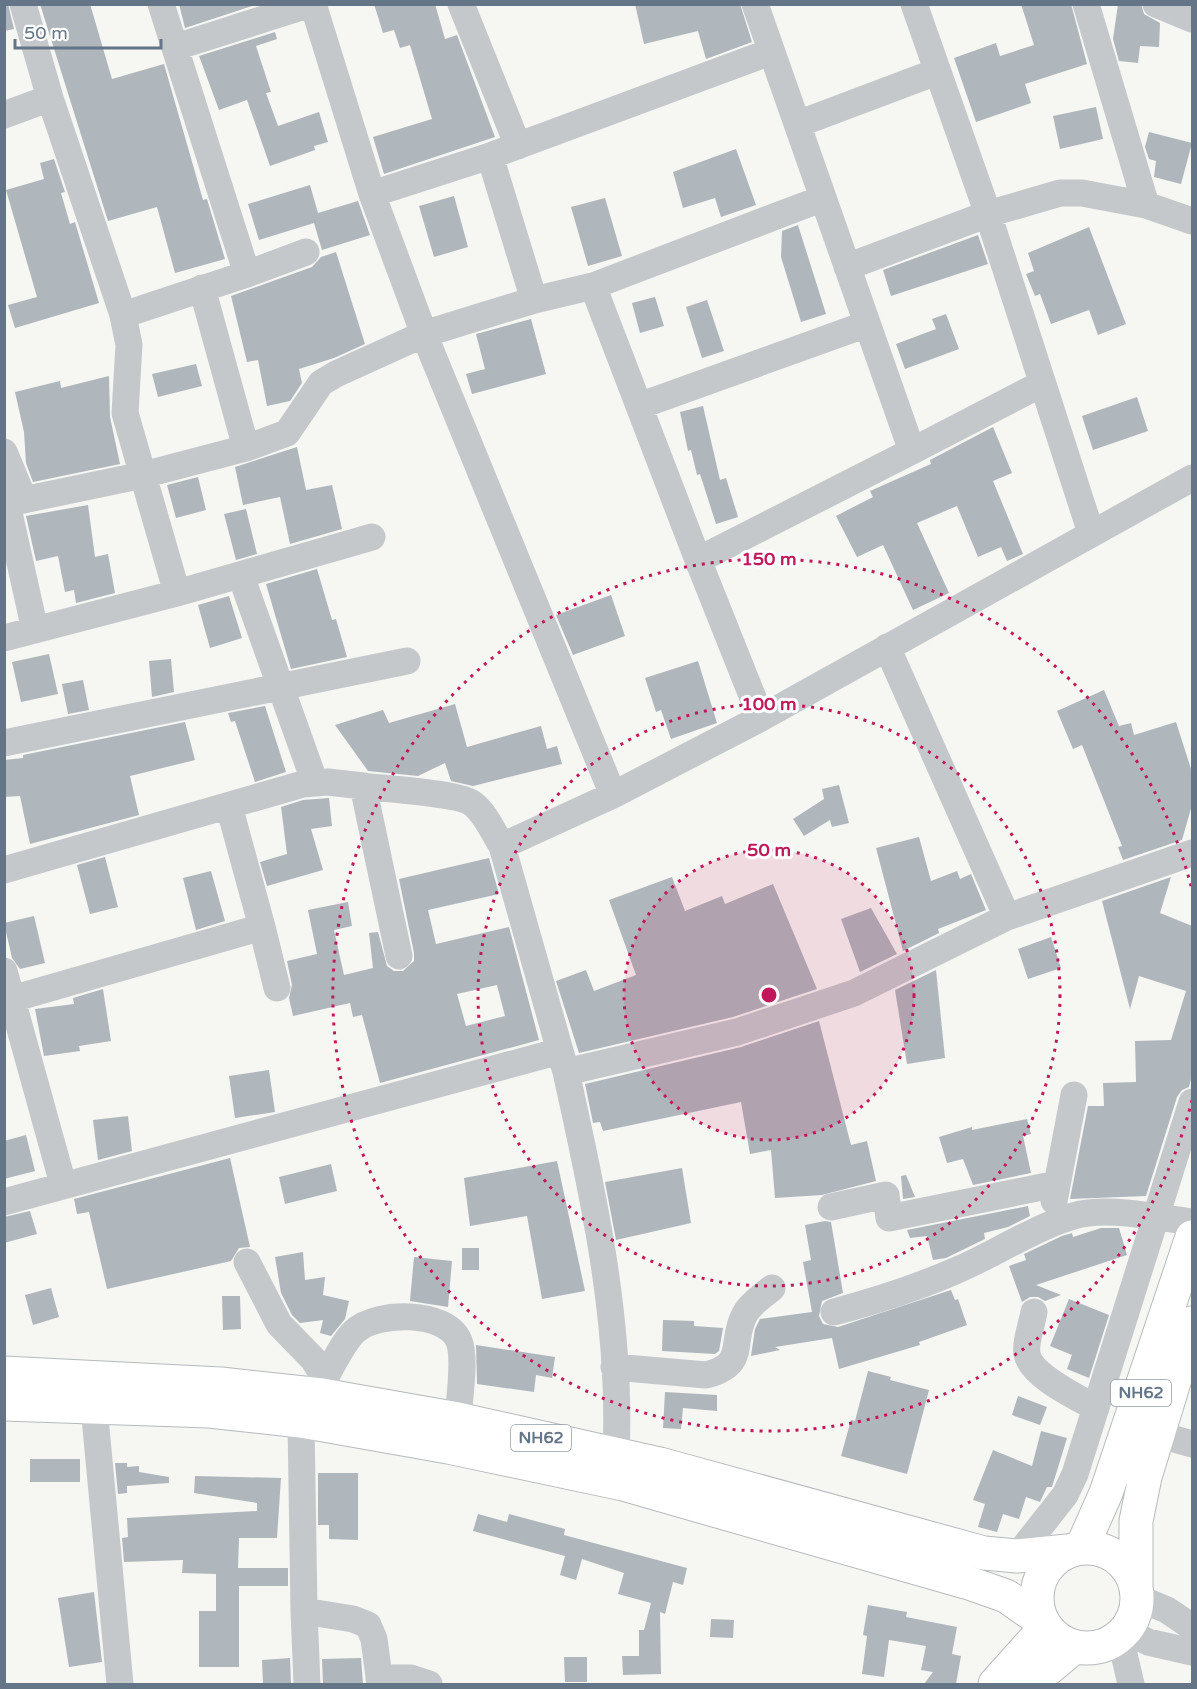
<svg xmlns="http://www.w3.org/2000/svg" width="1197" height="1689" font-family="'Varela Round',sans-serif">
	<rect width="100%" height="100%" fill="#f6f6f3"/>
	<path fill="#afb6bc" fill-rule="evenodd" d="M4,4h4l6,25 -10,2z
		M40,4h50l22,75 52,-15 39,136 4,-1 18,60 -50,14 -18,-66 -49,14z
		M179,4h79l-73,24z
		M374,4h61l10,35 12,-4 38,102 -111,37 -11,-37 59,-18 -22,-74 -10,3 -6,-18 -11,3z
		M635,4h105l12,38 -46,17 -8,-28 -54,13z
		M1021,4h50l16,60 -62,20 6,19 -55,19 -22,-64 42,-15 4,13 34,-11z
		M1118,4h23l3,10 16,9 -1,24 -19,-1 -2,17 -19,-2 -6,-22z
		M275,32l2,7 -21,7 15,46 -5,1 12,33 41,-14 9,30 -14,4 1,4 -45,16 -23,-66 -28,10 -20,-54z
		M1096,107l7,32 -43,10 -7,-33z
		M1149,132l43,11 -11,41 -27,-7 2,-16 -7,-2 -4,-12z
		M736,149l20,56 -35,12 -6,-19 -32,10 -10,-36z
		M54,159l11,33 -4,1 9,31 5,-2 24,81 -84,25 -7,-23 29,-8 -31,-107 38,-11 -4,-16z
		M310,185l8,28 40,-12 12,34 -48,15 -8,-27 -55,17 -11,-36z
		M454,196l14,51 -34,10 -15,-51z
		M605,198l17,58 -34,10 -17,-59z
		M798,225l28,89 -25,8 -20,-65 1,-26z
		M1089,227l37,97 -28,11 -9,-25 -38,14 -11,-30 -5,2 -9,-22 8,-3 -6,-18z
		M978,235l10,29 -97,32 -8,-26z
		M336,252l29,92 -31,14 -35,11 3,14 -12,18 -23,5 -9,-46 -11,2 -16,-66 81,-29 9,-10z
		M655,297l9,29 -24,7 -8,-30z
		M707,300l17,51 -22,7 -16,-51z
		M946,314l13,35 -54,20 -9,-25 40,-15 -4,-10z
		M531,319l15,55 -74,20 -6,-20 19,-5 -9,-35z
		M196,364l6,22 -44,11 -6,-23z
		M109,376l1,41 10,47 -87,18 -7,-19 -2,-31 -9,-40 45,-11 1,7z
		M1137,397l11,34 -55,19 -11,-34z
		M703,406l17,74 6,-2 12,39 -22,7 -16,-50 -3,1 -6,-25 -3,1 -8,-39z
		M993,427l19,46 -19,8 30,73 -16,7 -6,-14 -23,10 -21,-51 -40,17 32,70 -36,17 -30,-65 -26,12 -21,-41 37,-19 -3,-6 61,-27 -1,-4z
		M297,447l9,43 26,-5 10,44 -52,15 -10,-47 -37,8 -8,-38z
		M198,477l8,33 -30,8 -9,-33z
		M88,505l7,52 13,-3 7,39 -39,10 -2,-13 -9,2 -7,-36 -22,5 -10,-45z
		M246,509l11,45 -21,6 -12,-46z
		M317,569l15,51 4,-1 11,38 -56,12 -25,-85z
		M611,595l14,41 -52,19 -17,-40z
		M229,596l13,42 -32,10 -12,-43z
		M49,654l9,40 -37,8 -9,-40z
		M171,659l3,33 -22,5 -3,-36z
		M698,661l19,62 -46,16 -10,-29 -5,2 -11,-34z
		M83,680l6,30 -21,4 -6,-30z
		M1104,690l15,36 12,-3 3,12 42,-13 16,50v33l-10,35 -59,20 -5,-13 4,-1 -40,-101 -9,4 -16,-38z
		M455,704l12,43 74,-21 6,23 10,-3 5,18 -89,22 -22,-5 -6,-18 -27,13 -50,-5 -33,-46 48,-15 6,13z
		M265,706l21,66 -31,10 -20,-61 -4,1 -3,-9z
		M185,722l10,38 -65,16 9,39 -109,29 -10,-48 -16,1v-37l19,-2v-3z
		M839,785l10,38 -17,4 -2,-7 -26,16 -11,-17 31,-20 -2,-10z
		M329,798l3,28 -21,3 12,41 -56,16 -7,-24 27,-8 -6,-47 22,-7z
		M919,837l12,44 26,-10 3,8 11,-5 15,36 -48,19 1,4 -36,18 -27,-103z
		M105,857l13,50 -28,7 -13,-49z
		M489,858l10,36 -71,16 8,34 73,-17 30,113 -159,43 -18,-68 -9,2 -3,-14 -57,13 -4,-18 3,-13 -5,-24 30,-7 -9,-44 40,-8 4,24 -18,4 10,45 29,-7 -4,-35 9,-1 9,34 7,5h9l11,-10v-8l-15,-74zM497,985l8,31 -39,10 -9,-32z
		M211,871l14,50 -29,9 -13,-52z
		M672,877l13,34 37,-15 3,8 48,-20 44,105 -84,28 -154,36 -23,-72 30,-11 8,21 42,-16 -27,-75z
		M1171,877l-11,36 32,13v149l-3,12 -7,3 -5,7 -31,99 -76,3 18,-93h16l-1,-23 33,-1 -1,-41 36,-1 15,-49 -47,-15 -9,33 -28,-108z
		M871,908l26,46 -37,18 -19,-53z
		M34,916l11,47 -25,6 -8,-11 -8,-35z
		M1051,937l10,31 -33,11 -10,-30z
		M936,970l9,88 -38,6 -12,-74z
		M103,989l8,52 -32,5 1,5 -36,5 -9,-47 39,-5 -1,-6z
		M819,1021l32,124 16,-4 9,40 -54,14 -47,3 -4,-48 -21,4 -9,-52 -138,29 -3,-9 -7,1 -8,-39 156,-37z
		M269,1070l6,42 -40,6 -6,-42z
		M128,1116l4,35 -34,9 -5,-40z
		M1027,1119l4,15 -8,2 8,37 -58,12 -10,-26 -16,4 -8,-26 33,-10v3z
		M26,1135l9,36 -31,8v-38z
		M230,1158l20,89 -11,1 -8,13 -124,28 -18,-77 -12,2 -3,-15z
		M557,1161l28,130 -43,8 -15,-83 -57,10 -6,-48z
		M331,1164l6,27 -52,13 -6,-27z
		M682,1168l9,55 -75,17 -11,-58z
		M906,1175l9,22 -12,2 -2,-23z
		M1028,1206l2,10 -22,11 -24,6 1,6 -39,19 -13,2 -6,-24 -17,2 -3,-8z
		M30,1211l7,23 -33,9v-26z
		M825,1221l6,1 12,71 -21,8 -3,15 4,8 15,3 113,-37 4,10 3,-1 9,26 -48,17 1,3 -81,24 -7,-31 -57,9 5,3 -29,6 4,-27 5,-10 52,-7 -9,-50 8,-2 -6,-35z
		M1101,1228h18l8,27 -91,30 25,10 -16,6 -7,-4h-8l-8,5 -13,-36 17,-6 -2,-6 38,-18 10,-3 1,4z
		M462,1248h17v22h-17z
		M303,1252l2,28 20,-3 -2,18 26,6 -4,18 -14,17 -11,-3 3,-13 -23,3 -8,-8 -11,-22 -6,-36z
		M414,1257l38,4 -4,46 -38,-6z
		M51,1288l8,29 -26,8 -8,-30z
		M222,1296h18l1,33 -18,1z
		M1069,1299l40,16 -20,63 -22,-9 5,-14 -22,-9z
		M663,1320l31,1v5l29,2 -4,23 -4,3 -53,-3z
		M476,1345l79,12 -3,21 -16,-3 -2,17 -57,-8z
		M868,1371l23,6 -1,3 39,10 -22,84 -66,-18 10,-36 4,1z
		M665,1392l52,3v16l-34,-3 -2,21 -18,-1z
		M1018,1396l29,11 -7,18 -28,-10z
		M1041,1431l26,7 -15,49h-5l-7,15 -14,-5 -7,22 -16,-5 -6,18 -19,-5 7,-23 -12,-4 20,-50 39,16z
		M30,1459h50v23h-50z
		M115,1463h12v4l12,-1v6l30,5v6l-42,3v7l-9,1z
		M318,1473h40v67l-29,-1v-14h-11z
		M195,1476l86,2 -4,60h-38l-1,30h50v18h-49v81h-40v-56h17v-37l-34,-1 1,-13 -59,2 -2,-24 6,-1 -1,-19 130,-7v-8l-63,-10z
		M478,1514l29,8 2,-8 56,15 -1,6 123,33 -4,17 -10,-3 -8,32 -5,-2 1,62 -38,1 -1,-19h17v-26h5l7,-27 -33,-9 6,-21 -42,-14 -6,21 -16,-5 5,-19 -92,-25z
		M94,1592l8,70 -33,5 -11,-69z
		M868,1605l39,7 -1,5 51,10 -5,27 9,2 -5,28h-32l9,-12 -12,-2 5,-24 -37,-6 -5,37 -22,-3 5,-38 -4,-1z
		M711,1619l23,1 -1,18 -23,-1z
		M564,1657h23v25h-22z
		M290,1658l1,26h-28l-1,-24z
		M361,1658l2,26h-40l-1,-25z"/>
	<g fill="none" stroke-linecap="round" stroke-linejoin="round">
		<defs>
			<path id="major" d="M995,1684l51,-57
				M1030,1684l44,-37"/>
			<path id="highway" d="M4,1373l217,11 101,11 136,24 202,45 324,89 33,3 50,-5
				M4,1404l205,7 92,10 147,26 175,37 349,100 34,12 36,25
				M1082,1547l24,-54 86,-256
				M1037 1598a50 50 0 1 1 100 0a50 50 0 1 1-100 0Z
				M1136,1587v-66l9,-44 47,-154"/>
		</defs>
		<use href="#major" stroke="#b7bbbf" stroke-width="35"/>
		<use href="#highway" stroke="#b6babd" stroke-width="35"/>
		<path stroke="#c4c8cb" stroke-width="27" d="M313,4l59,190 52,140 189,461 -111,51c-9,-14 -16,-32 -29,-42 -12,-11 -89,-15 -110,-18l36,170
			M461,4l57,142
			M755,4l157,447 129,-67
			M914,4l74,210 103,319
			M1086,4l60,201
			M1156,4l36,15
			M176,47l135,-43
			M4,115l46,-17 -27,-94
			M798,124l138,-52
			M372,194l118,-38
			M847,267l141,-53 72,-21h22l64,12 46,16
			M247,274l59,-22
			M593,286l-59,14 -44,-144 280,-104
			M123,315l124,-41 -86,-270
			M639,406l228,-82
			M246,448l41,-15 34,-50 15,-9 88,-40 110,-34
			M4,452l20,48
			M4,504l139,-29 103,-27 -44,-160
			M7,504l28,126
			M698,560l-105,-274 228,-87
			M241,576l74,207
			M177,593l195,-56
			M4,638l173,-45 -52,-180 4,-68 -6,-30 -73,-217
			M887,647l120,270
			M761,718l431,-240
			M4,743l403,-82
			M613,795l148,-77 -63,-158 214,-109
			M502,846l64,226 171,-40 117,-39 153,-76 185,-64
			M4,870l299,-86 25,-2 35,4
			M262,927l15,61
			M4,971l59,213
			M12,999l250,-72 -33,-121
			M566,1072c28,125 56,254 50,382
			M1054,1201l20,-106
			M4,1202l556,-151
			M831,1207l55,-12 3,23 168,-34
			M247,1262l32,62 34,35 12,19 -3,16
			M834,1312c41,-11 82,-24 121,-41 37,-15 96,-54 133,-58 34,-4 71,5 104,9
			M1034,1312c-2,12 -9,30 -7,42 4,22 50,43 69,54
			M614,1367l92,8c43,-11 23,-33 39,-61 5,-10 19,-19 27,-26
			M325,1378c9,-15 18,-36 30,-47 22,-20 91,-21 104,10 7,18 0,58 -1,78
			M94,1407l26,277
			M301,1421l3,190 49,8 15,6 6,14 6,45
			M1157,1434l35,10
			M1017,1556l48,-61 10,-21 117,-372
			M1138,1598l29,12 25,17
			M304,1611l3,73
			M1126,1630l22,12 44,10
			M1120,1637l11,47
			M379,1678h32l18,6"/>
		<use href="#major" stroke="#fff" stroke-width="33"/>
		<use href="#highway" stroke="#fff" stroke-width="33"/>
	</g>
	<circle cx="769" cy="995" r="145" fill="#c2185b" fill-opacity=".12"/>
	<g fill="none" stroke="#c2185b" stroke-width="3" stroke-dasharray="3 6">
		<circle cx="769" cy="995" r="145"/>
		<circle cx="769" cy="995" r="291"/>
		<path d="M1192 1100A436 436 0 1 1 1192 890"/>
	</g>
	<g text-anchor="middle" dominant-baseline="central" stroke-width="6" stroke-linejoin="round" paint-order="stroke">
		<g fill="#fff" stroke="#929eaa" stroke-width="1.5">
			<rect x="1111" y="1380" width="60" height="26" rx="4.5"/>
			<rect x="511" y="1425" width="60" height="26" rx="4.5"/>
		</g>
		<g font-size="16" font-weight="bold" fill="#637586">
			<text x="1141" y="1393">NH62</text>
			<text x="541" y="1438">NH62</text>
		</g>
	</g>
	<circle cx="769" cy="995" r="9" fill="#c2185b" stroke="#fff" stroke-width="3"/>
	<g font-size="18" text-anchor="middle" font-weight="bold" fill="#c2185b" stroke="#fff" stroke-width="6" stroke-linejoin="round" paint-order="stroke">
		<text x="769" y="565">150 m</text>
		<text x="769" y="710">100 m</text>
		<text x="769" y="856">50 m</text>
	</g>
	<rect width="1197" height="1689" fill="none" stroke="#637586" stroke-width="12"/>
	<path d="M15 39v9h146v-9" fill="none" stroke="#637586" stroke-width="3"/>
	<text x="24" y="39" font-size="18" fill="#637586" stroke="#ffffff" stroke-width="4.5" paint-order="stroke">50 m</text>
</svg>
